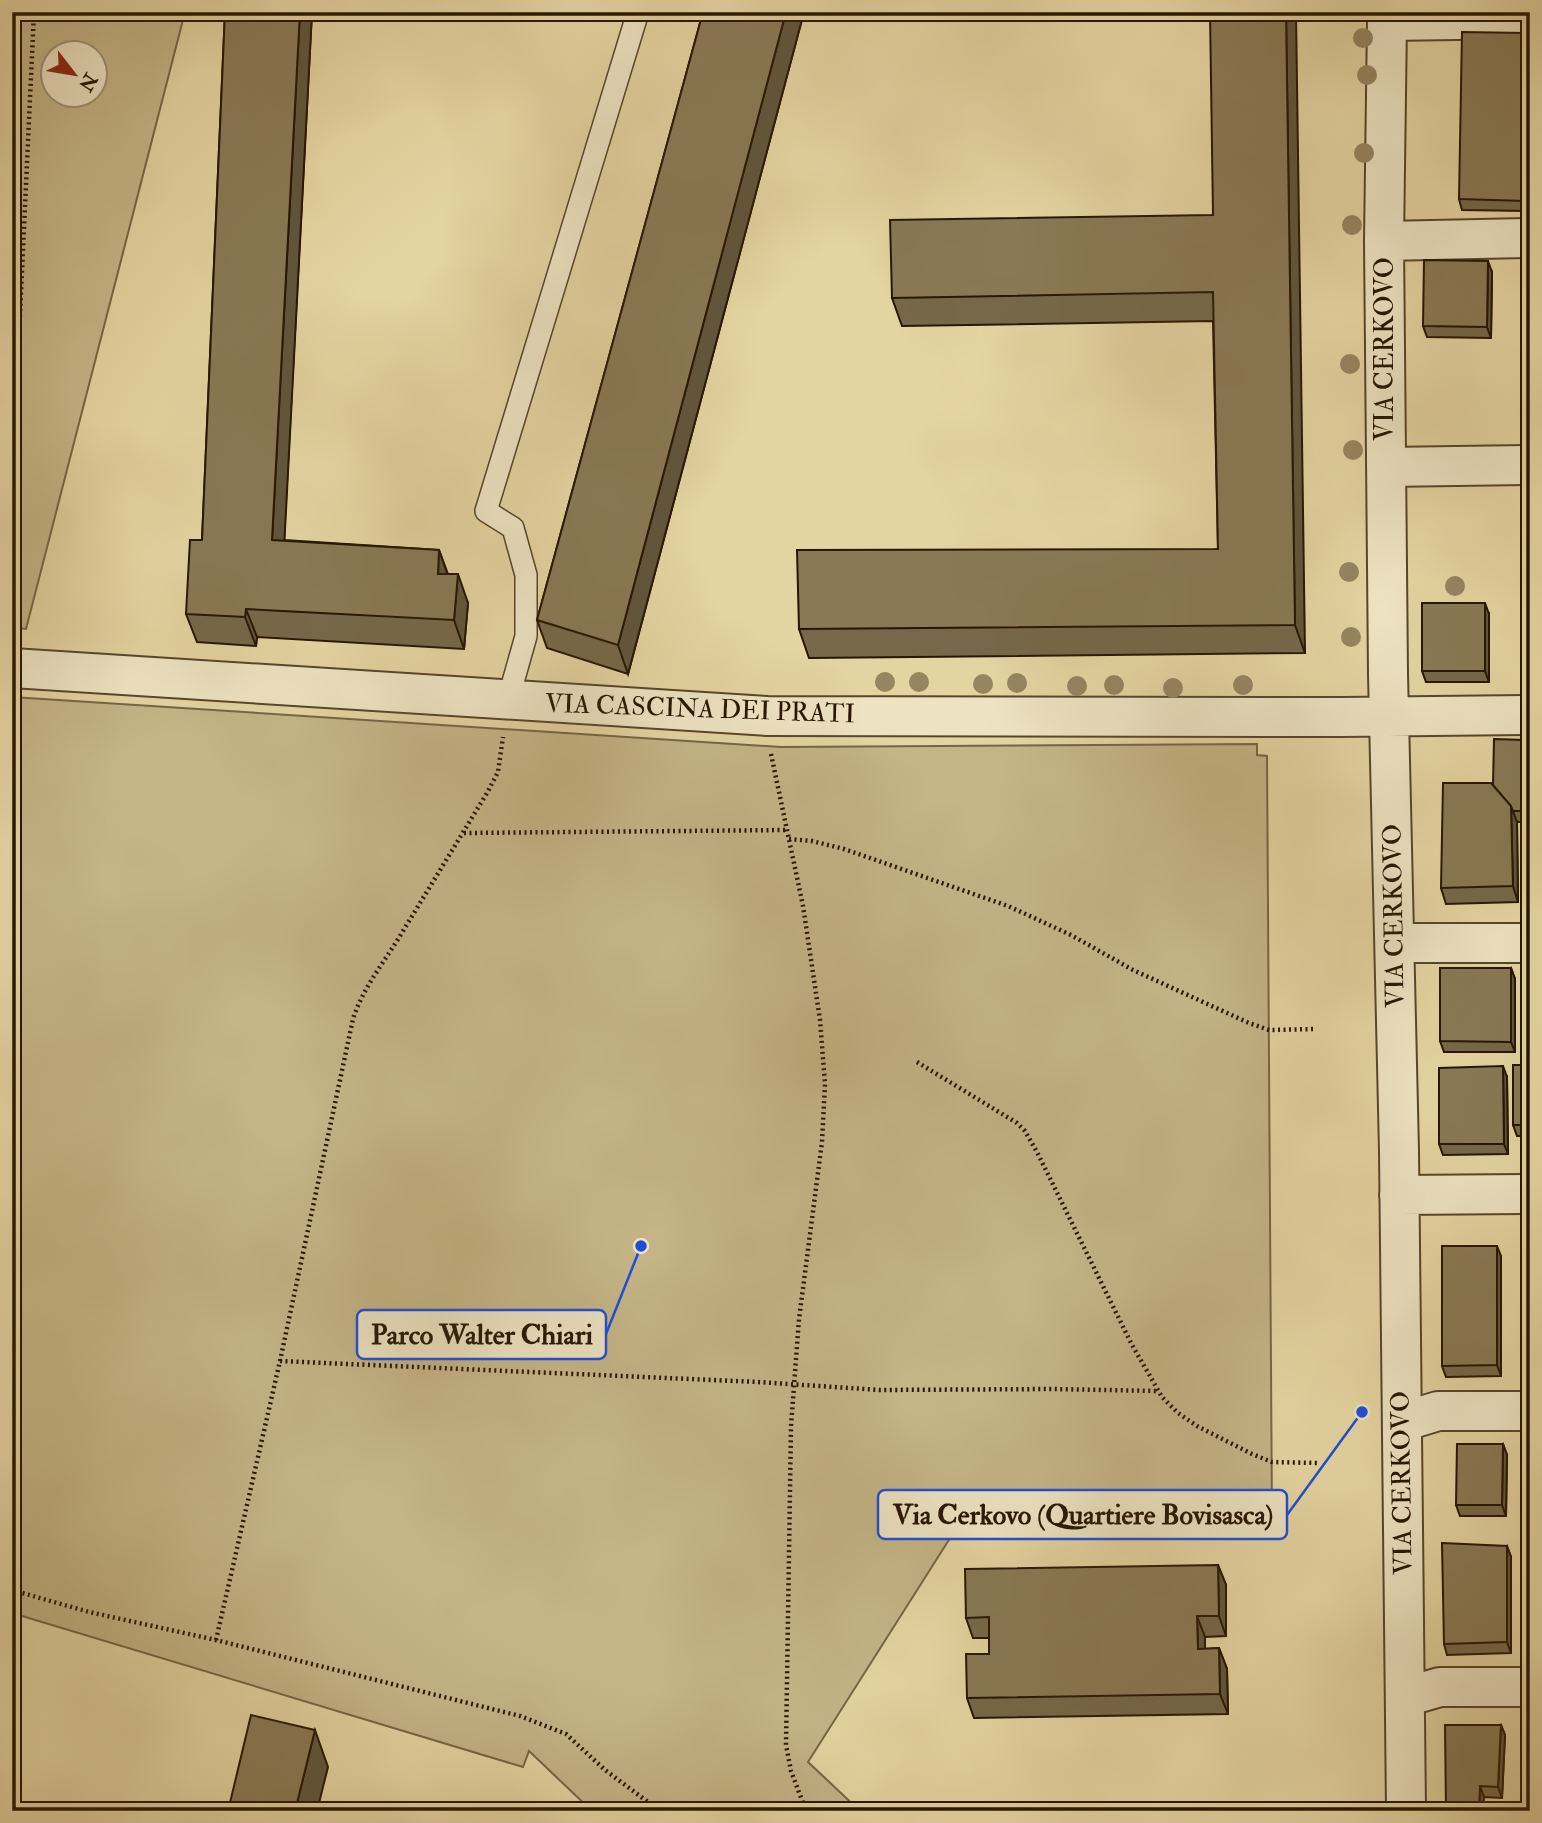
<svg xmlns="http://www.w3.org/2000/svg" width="1542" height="1823" font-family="'IM FELL Double Pica',serif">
	<rect width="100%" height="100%" fill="#e4d4a1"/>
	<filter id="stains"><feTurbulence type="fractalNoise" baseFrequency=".00286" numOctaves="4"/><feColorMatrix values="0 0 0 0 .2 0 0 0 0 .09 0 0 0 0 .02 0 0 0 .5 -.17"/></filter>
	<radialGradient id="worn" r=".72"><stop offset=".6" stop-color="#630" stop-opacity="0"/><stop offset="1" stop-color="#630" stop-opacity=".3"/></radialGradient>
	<path fill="#c4b486" stroke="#766544" stroke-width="2" fill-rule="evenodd" d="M12,12h173l-159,617 -14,-2zM52,52h42v42h-42z
		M12,697l769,50 476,-3v11l10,1 5,765 -313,3 -151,238 52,49h-268l-63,-60 -6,16 -511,-154z"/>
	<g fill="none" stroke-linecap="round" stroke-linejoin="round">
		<defs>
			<path id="service" d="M508,700l18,-64v-61l-13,-47 -27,-17 152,-499"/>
			<path id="minor" d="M1384,241l146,-3
				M1386,467l144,-2
				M12,668l755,48 574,1 189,-2
				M1395,943h135
				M1399,1195l131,-1
				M1402,1422l36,-11h92
				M1405,1697l35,-10h90
				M1406,1811l-7,-660 -11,-477 -4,-433 3,-220 143,-2"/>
		</defs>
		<use href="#service" stroke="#56462a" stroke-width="24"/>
		<use href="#minor" stroke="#56462a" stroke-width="42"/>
		<path stroke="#271603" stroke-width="4.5" stroke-dasharray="2 3.5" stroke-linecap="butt" d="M877,12l2,3
			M12,487l22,-475
			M771,754l32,152 17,114 5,64 -3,58 -23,177 -8,107 -5,319 5,26 15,40
			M464,833l323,-3
			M789,839l23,2 32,8 164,57 63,29 62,35 116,53 20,7 45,-1
			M917,1062l100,61 8,8 12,21 95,193 30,52 16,16 19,13 55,28 20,8 45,1
			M280,1361l478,21 122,8 173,-1 105,2
			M12,1590l77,22 127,28 304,76 46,18 39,36 55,41
			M216,1640l64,-279 73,-342c10,-32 33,-59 50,-88 28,-46 56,-92 84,-138l11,-21 5,-35"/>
		<use href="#service" stroke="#ede3c2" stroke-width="21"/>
		<use href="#minor" stroke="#ede3c2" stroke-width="38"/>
	</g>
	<g fill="#968560">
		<circle cx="1363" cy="38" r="10"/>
		<circle cx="1367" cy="75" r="10"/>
		<circle cx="1364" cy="153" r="10"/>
		<circle cx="1352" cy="225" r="10"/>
		<circle cx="1350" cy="364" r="10"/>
		<circle cx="1353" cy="450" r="10"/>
		<circle cx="1349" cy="572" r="10"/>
		<circle cx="1455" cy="586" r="10"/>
		<circle cx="1351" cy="637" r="10"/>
		<circle cx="885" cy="682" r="10"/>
		<circle cx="919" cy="682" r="10"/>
		<circle cx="1017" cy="683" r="10"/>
		<circle cx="983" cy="684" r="10"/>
		<circle cx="1114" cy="685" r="10"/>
		<circle cx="1243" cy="685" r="10"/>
		<circle cx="1077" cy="686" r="10"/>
		<circle cx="1173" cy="688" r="10"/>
	</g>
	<path fill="#766849" stroke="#271603" stroke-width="2" d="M225,12h87l-28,528 155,10 9,24 20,29 -4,46 -207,-12 -1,9 -59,-4 -11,-28 16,-74z
		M523,12h70v4z
		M703,12h101l-176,662 -81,-26 -10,-28z
		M1530,33v178l-68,-1 -3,-11z
		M1213,215l92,438 -496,5 -10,-29 419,-80 -5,-228 -311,5 -10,-28z
		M1492,272l-1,66 -64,-1 -4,-11z
		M1530,350v75h-3l-4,-11z
		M1489,614v68h-63l-4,-11z
		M1530,740v82h-13l1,80 -72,2 -5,-16 52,-103z
		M1511,968l4,11v73h-71l-4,-11z
		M1530,1065v71h-13l-4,-11z
		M1507,1077l1,77 -65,1 -4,-11z
		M1501,1256v120l-55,1 -4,-11z
		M1503,1444l4,11 -1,61h-46l-4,-11z
		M1507,1546l4,11v96l-64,2 -3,-11z
		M1218,1565l8,20v51l-21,1v12l14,-1 8,21 1,45 -254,4 -7,-20 22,-44v-16h-16l-7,-20z
		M1501,1725l4,10 -3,63 -18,-1 -38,14z"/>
	<path fill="#60553c" stroke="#271603" stroke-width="2" d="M300,12h12l-29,556 -11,-28z
		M786,12h18l-176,662 -10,-29z
		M1286,12h10l9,641 -10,-28z
		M1488,261l4,11 -1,66 -4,-11z
		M439,550l10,29 -11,-5z
		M458,574l10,29 -4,46 -10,-29z
		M1485,603l4,11v68l-4,-11z
		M246,609l11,28 -1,9 -11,-29z
		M1511,806l6,16 1,80 -5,-16z
		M1511,968l4,11v73l-4,-10z
		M1503,1066l4,11 1,77 -4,-10z
		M1497,1246l4,10v120l-4,-11z
		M1503,1444l4,11 -1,61 -4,-11z
		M1507,1546l4,11v96l-4,-11z
		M1218,1565l8,20v51l-7,-20z
		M1197,1616l8,21v32l-7,-20z
		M1219,1648l8,21 1,45 -8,-20z
		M1501,1725l4,10 -3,63 -4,-11z
		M315,1730l13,37 -11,44h-22z
		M1480,1786l4,11 -1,14h-4z"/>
	<path fill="#897955" stroke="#271603" stroke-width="2" d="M225,12h75l-28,528 167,10 -1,24h20l-4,46 -208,-11 -1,8 -59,-3 4,-74h12z
		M703,12h83l-168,633 -81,-25z
		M1210,12h76l9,613 -496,4 -2,-79 421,-1 -5,-257 -321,6 -2,-78 323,-5z
		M1462,32l68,1v168l-71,-2z
		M1424,260l64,1 -1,66 -64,-1z
		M1521,350h9v64h-7z
		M1422,603h63v68h-63z
		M1529,616h1v55h-1z
		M1494,739l36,1v71h-17l-2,-5 -18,-21z
		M1443,783h48l20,23 2,80 -72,2z
		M1440,968h71v74l-71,-1z
		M1513,1065h17v60h-17z
		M1503,1066l1,78h-65v-76z
		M1442,1246h55v119l-55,1z
		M1528,1438h2v29z
		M1457,1444h46l-1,61h-46z
		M1442,1543l65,3v96l-63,2z
		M1218,1565l1,51h-22l1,33 21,-1 1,46 -253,4 -1,-44h23v-37l-23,1 -1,-49z
		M251,1715l64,15 -20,81h-67z
		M1445,1725h56l-3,62 -18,-1 -1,25h-33z"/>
	<g text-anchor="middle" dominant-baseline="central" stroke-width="5" stroke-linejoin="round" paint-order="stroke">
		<g font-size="26" fill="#271603" stroke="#ede3c2">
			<text transform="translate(1385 349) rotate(-90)">VIA CERKOVO</text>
			<text transform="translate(700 709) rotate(2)">VIA CASCINA DEI PRATI</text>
			<text transform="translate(1394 916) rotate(-91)">VIA CERKOVO</text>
			<text transform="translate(1402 1483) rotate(-91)">VIA CERKOVO</text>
		</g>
	</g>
	<path fill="none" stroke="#1d4ed8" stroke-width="2.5" d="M641 1246L606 1334M1362 1412L1287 1515"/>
	<g fill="#1d4ed8" stroke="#ede3c2" stroke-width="2.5">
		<circle cx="641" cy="1246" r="7"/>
		<circle cx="1362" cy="1412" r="7"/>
	</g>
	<g fill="#ede3c2" stroke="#1d4ed8" stroke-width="2.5">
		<rect x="357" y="1310" width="249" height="49" rx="7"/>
		<rect x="878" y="1490" width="409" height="49" rx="7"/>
	</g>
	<g font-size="28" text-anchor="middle" font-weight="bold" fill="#271603">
		<text x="482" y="1344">Parco Walter Chiari</text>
		<text x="1083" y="1524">Via Cerkovo (Quartiere Bovisasca)</text>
	</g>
	<rect width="1542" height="1823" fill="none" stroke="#e4d4a1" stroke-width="42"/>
	<rect x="14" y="14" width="1514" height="1795" fill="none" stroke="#271603" stroke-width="3.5"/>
	<rect x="21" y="21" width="1500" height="1781" fill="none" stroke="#271603" stroke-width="2"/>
	<g transform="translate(74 74) rotate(121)"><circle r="33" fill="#ede3c2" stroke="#9e9176" stroke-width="2"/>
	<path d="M0-5L12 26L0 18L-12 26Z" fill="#8f2418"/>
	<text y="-10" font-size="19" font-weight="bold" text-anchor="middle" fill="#271603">N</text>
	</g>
	<rect width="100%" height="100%" filter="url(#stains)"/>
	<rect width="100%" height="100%" fill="url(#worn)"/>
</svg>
